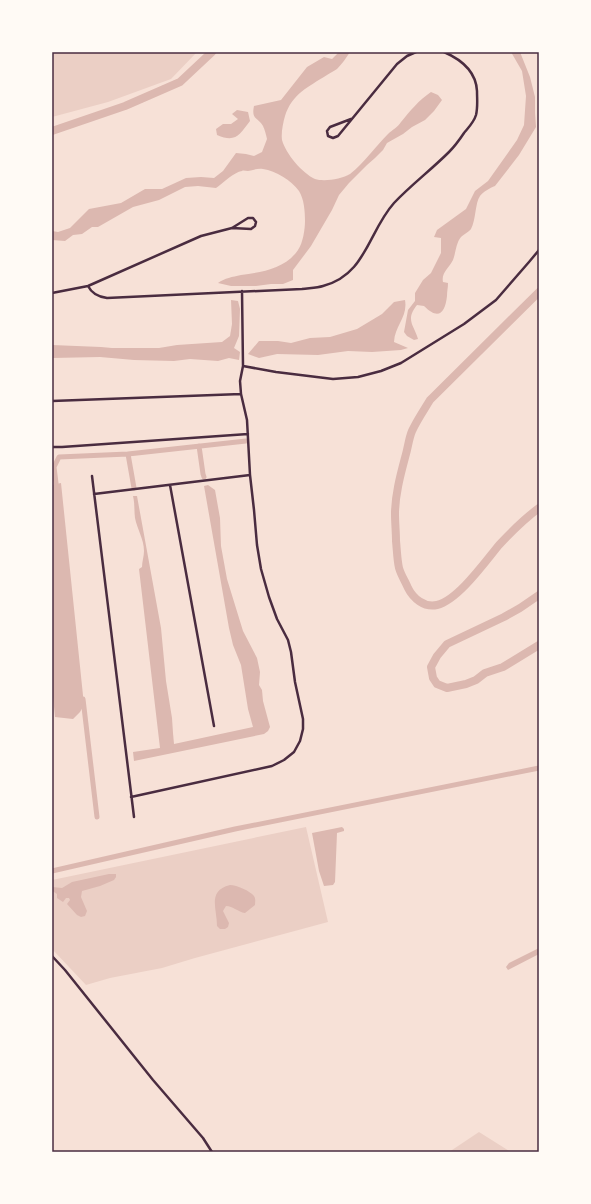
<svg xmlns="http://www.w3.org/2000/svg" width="591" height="1204" font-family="Poppins,sans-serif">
	<rect width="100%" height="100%" fill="#f7e1d7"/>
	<path fill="#ebcfc5" d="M52,52h145l-26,27 -63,23 -56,15z
		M306,827l22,95 -133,36 -33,10 -52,10 -24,7 -34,-36v-69z
		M479,1132l32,20h-62z"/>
	<path fill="#dcb8b0" d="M339,52h11c-4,6 -8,12 -13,17 -3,2 -7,4 -10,6 -19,12 -35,19 -42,41 -2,7 -4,17 -3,24 4,14 20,33 33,39 9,3 27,0 35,-5 14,-11 25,-27 38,-40 4,-4 10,-7 13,-12 9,-11 18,-22 30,-30l7,3 4,5 -8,11 -9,9 -13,7 -9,7 -16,9 -4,7 -8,8 -8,7 -18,18 -10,12 -7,15 -21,36 -18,24v10l-10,4h-12l-15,2h-25l-13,-3c7,-5 14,-6 23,-8 21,-3 44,-6 57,-25 5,-7 7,-21 7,-29 0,-10 -1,-22 -6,-30 -8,-11 -23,-20 -36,-22 -5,-1 -10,1 -15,2 -2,0 -5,-1 -6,0 -8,1 -19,12 -26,17l-18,-2 -13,1 -26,13 -26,7 -35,20h-6l-10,7 -9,1 -8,6 -13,-1v-9l6,1 12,-4 19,-19 32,-6 24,-14h17l24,-11 15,-1 13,1 9,-7 13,-18 10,1 8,2 8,-4 5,-13c-1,-4 -2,-9 -4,-13 -5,-9 -12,-6 -9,-20l27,-6 26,-33 17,-10 8,2z
		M511,52h9l10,25 5,20v16l1,14 -17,28 -24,31c-5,2 -12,6 -15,10 -5,7 -4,24 -9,33 -2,3 -7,5 -10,8 -5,6 -5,15 -8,23 -4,8 -12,13 -10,22l5,1c0,5 -1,8 -1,13 -2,18 -9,24 -23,10l-7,-1c-12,15 -3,20 1,34l-4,1 -7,-4 -3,-4 4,-22 7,-9v-8l8,-13 8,-7 10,-20v-15l-7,-1 3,-7 29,-21 9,-18 13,-10 29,-41 7,-15 2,-29 -4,-25z
		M237,110l11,2 2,9c-11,14 -14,22 -33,14l-1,-6 7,-5h8l7,-5 -6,-5z
		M231,300l7,1 2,8 -1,27 -5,12 6,4 -1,8 -10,-2 -11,3 -28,-2 -16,2 -40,-1 -34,-3 -48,1v-13l49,2 11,1h47l18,-3 45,-3 8,-6 2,-12z
		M405,300c3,17 -10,25 -11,42l14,6 -7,2 -29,2 -24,-1 -30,4 -41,-1 -18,4 -11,-4 11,-13h19l13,2 19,-5 20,-1 27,-8 25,-15 12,-12z
		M61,483l23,222 -4,7 -7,7 -18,-2 -3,-31v-201z
		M208,485l7,5 5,28 1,28 6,33 16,52 14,27 3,14 -1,13 3,5 1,11 7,26 -2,4 -4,3 -130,27 -1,-9 27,-4 -21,-179 3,-2c0,-5 2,-11 2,-16 0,-12 -7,-22 -9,-33 -1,-7 0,-14 -2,-22h4l24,132 5,53 6,37 1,15 1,11 79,-17 -5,-18 -7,-44 -8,-20 -4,-17 -25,-142z
		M342,827l2,2v2l-7,2 -2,49 -2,3 -9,1 -5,-15 -7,-38z
		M109,874h7v3l-2,3 -14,6 -18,5 -1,6 6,14 -2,5 -4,1 -4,-2 -10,-11 3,-4 -1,-2h-3l-3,4 -6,-4v-4l-3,-2 -2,-1v-4l10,1 10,-6z
		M230,885c7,0 20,6 24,11 2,3 1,6 1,9l-10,8c-7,-1 -12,-7 -19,-7l-3,5 6,12 -1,4 -3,2h-5l-3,-3c0,-18 -10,-35 13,-41z
		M539,948v6l-31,16 -2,-3 3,-4z"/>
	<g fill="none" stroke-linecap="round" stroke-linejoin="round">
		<path stroke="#dcb8b0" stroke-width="5" d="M199,446l4,28 1,3
			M128,454l6,34
			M57,491l-3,-24 5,-10 69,-3 118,-13
			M83,699l14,118
			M52,871l183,-42 304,-61"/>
		<path stroke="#dcb8b0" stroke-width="8" d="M52,131l73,-25 55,-24 32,-30
			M539,292l-109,108c-6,10 -13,20 -18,31 -3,7 -4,16 -6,23 -5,19 -11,40 -11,60 0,9 1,18 1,27 1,9 1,18 3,27 2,7 6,13 9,20 5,10 16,20 29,17 21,-5 48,-43 62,-60 13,-14 25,-26 40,-37
			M539,595l-19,13 -16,9 -57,27 -10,12 -6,11 2,11 4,6 10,4 19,-4 10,-4 9,-7 18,-6 36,-22"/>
		<path stroke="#4a2c40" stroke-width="2.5" d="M351,119l-21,8 -3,4 1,5 5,2 5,-2 59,-72 10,-8 9,-4
			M88,286c4,8 11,11 19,12l195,-9c7,-1 15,-1 21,-3 43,-11 45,-54 71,-83 17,-18 37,-33 55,-51 6,-6 11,-13 15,-19 5,-6 10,-11 12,-18 2,-8 1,-16 1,-24 -1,-20 -17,-32 -33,-39
			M52,293l36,-7 113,-50 31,-8 19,1 4,-3 1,-4 -3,-4h-5l-16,10
			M243,366l33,6 57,7 25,-2 23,-6 20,-8 63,-39 32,-24 33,-38 10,-12
			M52,401l189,-7
			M52,447h10l186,-13
			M92,476l42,341
			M170,485l44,241
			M94,494l156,-19
			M131,797l141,-31 12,-6 10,-8 6,-11 3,-12v-10l-8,-37 -4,-30 -3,-12 -11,-21 -8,-22 -8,-28 -4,-24 -3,-35 -4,-35 -3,-55 -6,-26 -1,-13 3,-15 -1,-75
			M52,956l13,14 88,110 50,58 9,14"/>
	</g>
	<rect width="591" height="1204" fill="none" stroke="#fffaf5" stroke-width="106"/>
	<rect x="53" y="53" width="485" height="1098" fill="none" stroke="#4a2c40" stroke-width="1.5"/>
</svg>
